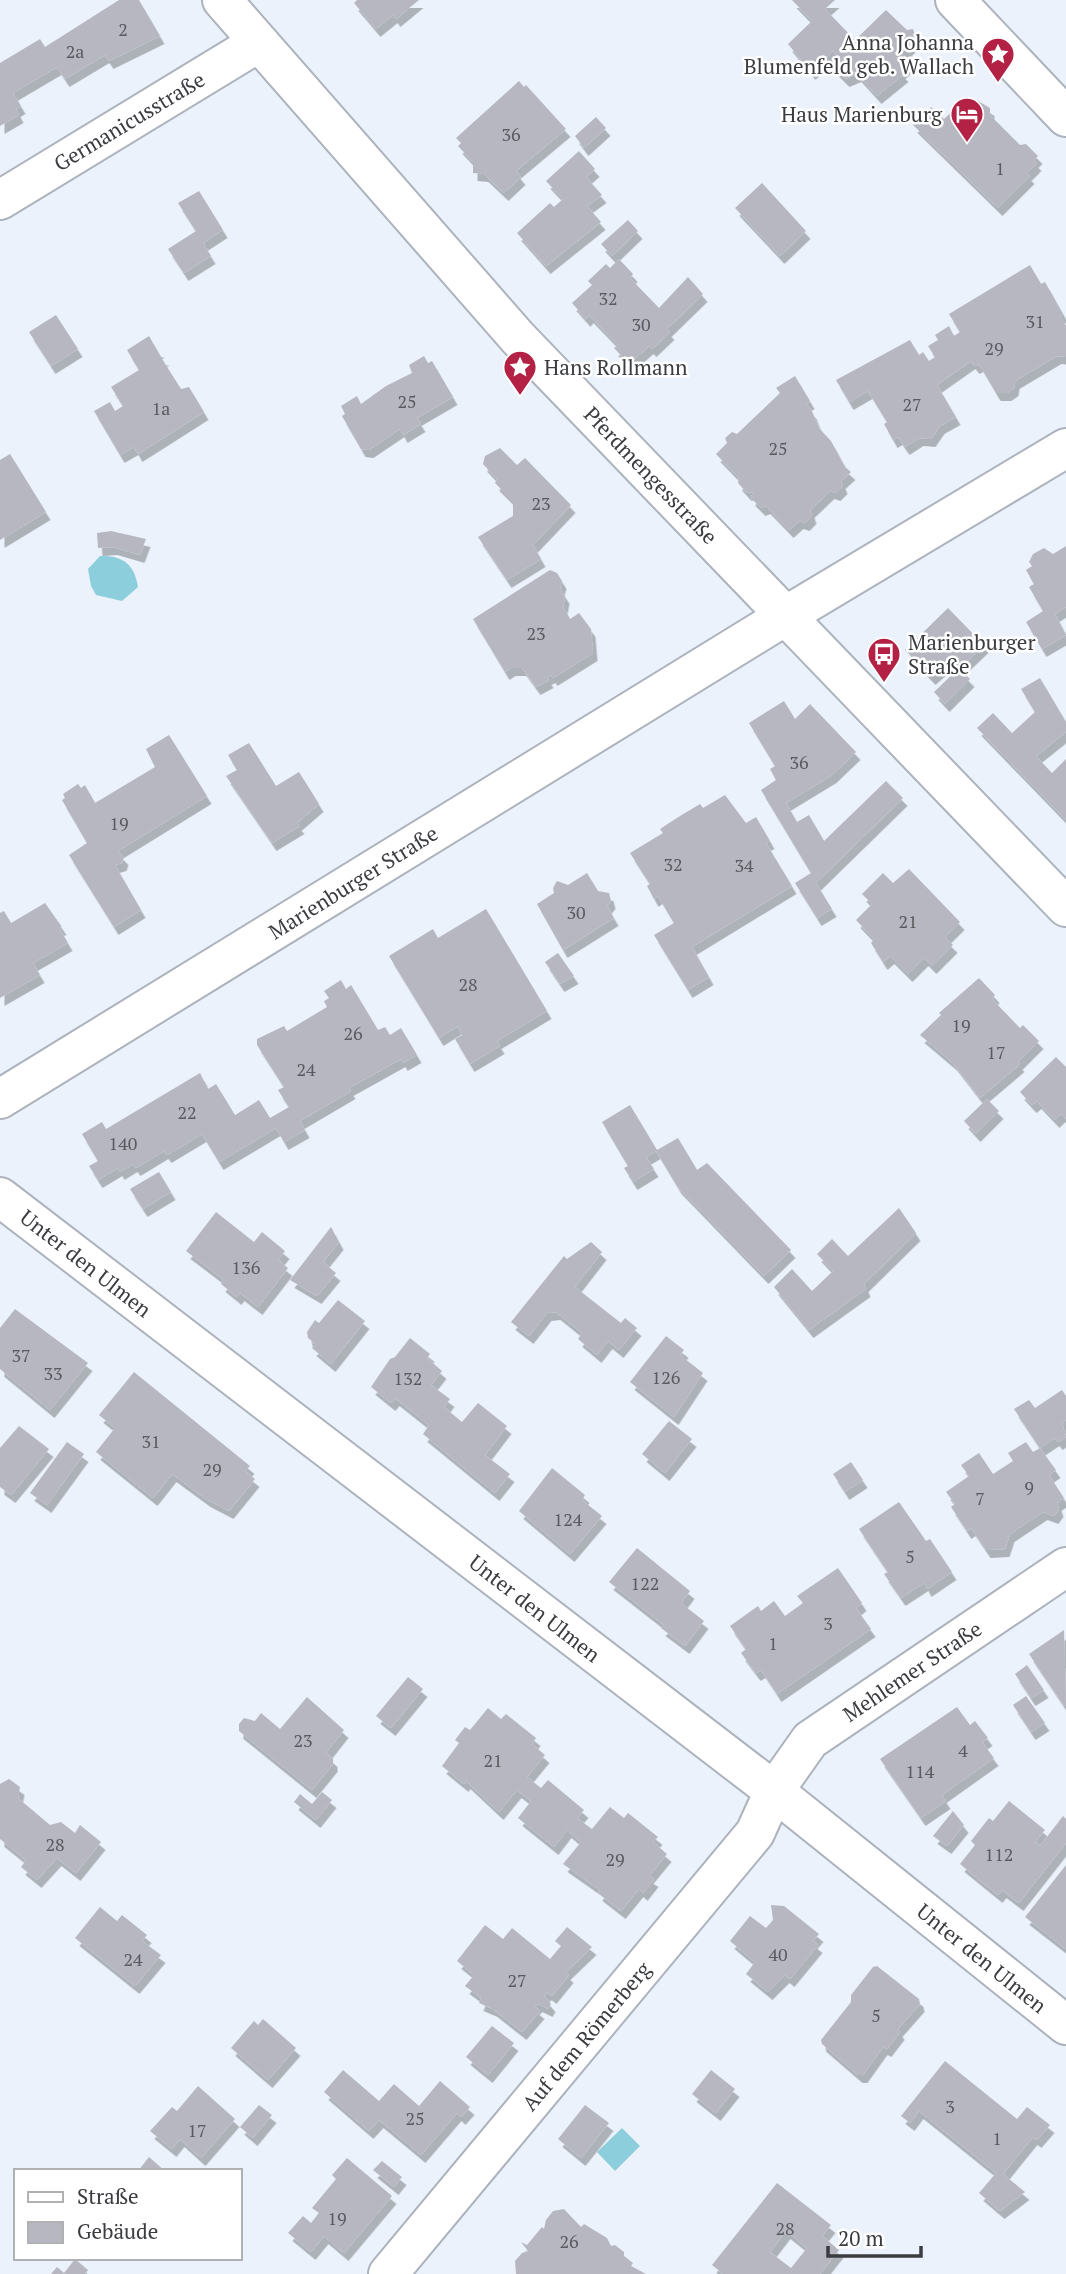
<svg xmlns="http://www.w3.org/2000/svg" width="1066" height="2274" font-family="'PT Serif',serif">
	<defs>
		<filter id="shadow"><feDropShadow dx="4.5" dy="8" stdDeviation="0" flood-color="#0004"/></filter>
	</defs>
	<rect width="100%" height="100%" fill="#ecf2fb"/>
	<path fill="#8dcedc" d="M100,556c23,-1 35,9 38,31l-16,14 -26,-6 -5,-9 -3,-17z
		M622,2128l18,18 -25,25 -18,-19z"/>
	<path fill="#b6b7c1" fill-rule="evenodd" filter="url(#shadow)" d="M119,0h20l21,36 -51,25 -4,-6 -40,24 -8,-12 -44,26 8,13 -5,3 3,6 -19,11v-63l40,-24 5,8z
		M357,0h62l-23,19 -3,-4 -17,14 -22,-26z
		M792,0h43l-10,9 30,31 31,-30 21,20 6,-1 4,10 -15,14 9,9 -10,9 3,3 -27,22 -20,-22 -12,5 -12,-12 -1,-4 6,-6 -5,-6 -22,21 -23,-28 24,-23z
		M519,81l5,6 2,-2 40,44 -50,42 5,6 -17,16 -20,-19 -11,-1v-11l-15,-16 3,-3 -5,-5z
		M975,99l15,9v7l30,30 6,-1 12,12 -4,4 3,3 -10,10 3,3 -32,32 -85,-83 18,-18 13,12 16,-15 4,5z
		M596,117l10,11 -22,20 -9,-12z
		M579,151l16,18 -9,8 16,18 -15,11 14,16 -55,44 -29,-33 33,-30 4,4 9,-8 -17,-18z
		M762,183l44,48 -26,25 -45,-48z
		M199,191l24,39 -20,13 8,13 -27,17 -16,-24 28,-18 -18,-28z
		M628,220l10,11 -26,25 -11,-12z
		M619,259l14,15 -3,4 29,30 29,-31 15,17 -36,35 3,3 -18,17 -3,-3 -20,18 -15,-16 4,-3 -29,-30 -3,4 -14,-16 20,-18 -4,-4 18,-17 4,4z
		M1030,265l11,19 4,-2 18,32 -3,2 6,10v31l-9,-1 -42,25 -1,7 -7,5h-11l-17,-29 -4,2 -4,-5 -34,24 19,32 -16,9 -9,13 -12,-1 -14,9 -7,-10 -5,3 -9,-16 3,-2 -19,-31 -19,11 -13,-22 74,-40 9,15 4,-3 6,9 6,-4 -7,-11 10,-6 -3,-5 14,-9 5,10 6,-4 -11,-18z
		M56,315l22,34 -27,17 -22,-34z
		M149,336l12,21 4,1 -3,1 19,30 8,-2 15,25 -66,42 -4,-7 -14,8 -26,-44 16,-9 5,9 8,-5 -12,-19 28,-17 -12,-20z
		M424,356l4,7 4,-2 21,36 -36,21 4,6 -18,11 -3,-6 -31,21 -8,-1 -19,-33 3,-2 -4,-8 16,-10 4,8 25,-18 26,-13 -3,-8z
		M795,376l15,25 -4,3 6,7 6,16 13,14 14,26 6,5 -10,9 2,5 -7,7 -6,-2 -20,19 2,6 -7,7 -6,-2 -10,9 -23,-24 -5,2 -10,-10 2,-6 -6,1 -9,-10 1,-5 -23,-24 11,-11 -2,-5 7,-6 5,2 43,-41 -4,-5z
		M500,448l17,17 8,-7 46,47 -38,40 8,14 -34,21 -29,-43 35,-21v-15l-18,-18 2,-4 -14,-15 2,-8z
		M10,454l36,58 -46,28v-80z
		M111,531l35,8 -6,16 -27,-8 -15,1 -1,-15z
		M1066,546v61l-11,7 11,21 -24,14 -16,-27 17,-11 -14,-24 5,-3 -8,-14 6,-4 -3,-4 4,-8 11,-6 9,6z
		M550,570l7,3 5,8 -2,7 5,8 -2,11 7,12 9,-6 12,16 2,24 -40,25 -2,-3 -4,2 2,3 -13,7 -14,-19h-11l-6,4 -32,-53z
		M948,608l36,37 -19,18 -9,-8 -25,22 -26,-27z
		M959,668l11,11 -25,25 -11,-12z
		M1040,678l26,44v10l-30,24 16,17 14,-14v61l-89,-92 16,-15 19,20 23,-21 -14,-23z
		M784,701l11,18 15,-15 46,48 -24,23 -46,28 11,19 12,-7 15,26 62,-60 17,17 -87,85 16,26 -15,9 -22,-35 16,-10 -50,-83 15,-10 -6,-11 5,-3 -26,-43z
		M169,735l38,61 -89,55 6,6 -2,6 -7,2 26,45 -27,17 -45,-72 18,-12 -25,-43 3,-2 -2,-4 15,-10 3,4 4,-3 10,18 60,-36 -9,-18z
		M249,743l27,43 23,-14 20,32 -22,19 3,3 -28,17 -46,-67 11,-6 -9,-15z
		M725,795l21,28 10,-6 14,24 -4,2 26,43 -100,61 17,30 -21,13 -34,-55 20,-12 -16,-27 -4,3 -7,-13 3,-2 -20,-31 33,-20 -3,-4 20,-13 20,-12 3,4z
		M909,869l51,53 -15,15 8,8 -21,21 -8,-8 -16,16 -18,-18 -7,6 -12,-19 3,-4 -18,-19 16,-16 -10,-10 21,-21 10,10z
		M587,873l11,18 11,2 2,8 -4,5 7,12 -51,32 -26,-46 17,-11 -1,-5 4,-7 11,4z
		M45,903l17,24 -3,1 9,15 -35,20 7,12 -40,23v-85l4,-2 7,12z
		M486,909l61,102 -50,30 3,5 -30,18 -15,-25 7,-4 -4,-9 -19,12 -50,-82 44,-27 5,9z
		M558,953l16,23 -14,8 -15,-22z
		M979,978l16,17 -3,4 28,29 3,-3 16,16 -21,21 2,2 -40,34 -27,-35 -33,-28 21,-20 -2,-2z
		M341,980l5,9 5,-4 27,45 7,-3 5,8 11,-7 16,27 -14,8 -2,-4 -52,29 2,3 -51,30 5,9 -21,12 -8,-14 -57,34 -17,-28 -35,21 -3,-4 -28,17 -3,-4 -13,8 -2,-4 -20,12 -9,-14 9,-5 -16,-27 20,-12 4,7 94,-56 8,16 8,-5 19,31 24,-15 11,18 19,-11 -11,-17 6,-3 -27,-42v-6l27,-13 3,5 40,-24 -3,-6 5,-3 -5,-7z
		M1056,1057l10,10v52l-5,-5 -6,6 -18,-19 -5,4 -12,-13z
		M987,1099l12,12 -23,23 -12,-13z
		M630,1105l27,45 21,-12 19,32 10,-7 84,87 -27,26 -87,-90 -21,-35 -10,6 8,12 -21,13 -9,-14 4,-2 -26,-44z
		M159,1172l12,20 -28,17 -13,-20z
		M899,1208l17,25 -52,51 2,5 -57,41 -35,-43 18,-18 20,22 21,-20 -16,-17 15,-15 16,17z
		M216,1212l38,30 8,-10 23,19 -7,9 10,8 -30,39 -18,-14 -3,4 -16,-13 3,-4 -38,-29z
		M331,1227l8,15 -16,20 13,11 -19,23 -27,-16z
		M591,1242l11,10 -27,35 46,36 4,-5 12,10 -18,22 -11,-9 -11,14 -19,-16 4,-6 -26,-21 -9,1 -18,23 -18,-14 53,-66 3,3z
		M338,1300l27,21 -34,43 -19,-16 4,-4 -8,-6 -1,-6 8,-12 4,3z
		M15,1309l73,54 -38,47 -50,-41v-41z
		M666,1336l18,14 -4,5 23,18 -29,44 -44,-35z
		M410,1338l20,16 -3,4 15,13 -11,14 19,14 -6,8 18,15 16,-19 29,23 -22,29 25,19 -15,19 -72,-59 6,-9 -34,-27 -4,5 -20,-16 19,-28 5,-2z
		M134,1372l116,94 -5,5 10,8 -26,32 -23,-12 -34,-25 -19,24 -57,-46 19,-24 -16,-13z
		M1062,1390l4,6v24l-4,3 4,14 -8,5 -3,-4 -15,10 -26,-39 15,-9 6,8z
		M669,1421l23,18 -27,34 -23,-19z
		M19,1426l30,23 -38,46 -11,-8v-39z
		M67,1442l17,12 -37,51 -17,-12z
		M1026,1442l7,10 7,-4 16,22 -7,5 15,23 -7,5 2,6 -5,7 -11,-4 -33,22 -5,15 -19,1 -15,-22 -4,3 -16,-24 4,-3 -9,-12 23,-16 -8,-11 18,-12 14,21 20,-13 -5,-8z
		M851,1462l12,18 -18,12 -12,-18z
		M552,1468l33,27 -3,5 20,16 -32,38 -51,-43z
		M899,1502l27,39 4,-2 22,33 -25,17 -3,-6 -23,15 -17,-24 4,-2 -29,-43z
		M637,1548l53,43 -9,12 23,18 -19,25 -24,-18 3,-3 -55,-43z
		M838,1568l24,35 -6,5 15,21 -94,65 -16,-24 -5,3 -15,-20 5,-4 -16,-23 28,-20 3,5 13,-10 11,15 18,-13 -6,-7z
		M1064,1630l2,75 -2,1 -35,-52z
		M1027,1665l17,25 -13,8 -16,-24z
		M408,1677l15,12 -32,39 -15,-12z
		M1026,1696l19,27 -14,9 -18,-27z
		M307,1697l37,33 -18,23 7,6v5l-21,26 -73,-59v-7l5,-6 11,3 6,-8 19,16z
		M957,1707l13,18 5,-4 13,17 -6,4 12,16 -52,37 4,6 -25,17 -41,-59z
		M488,1708l13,11 5,-5 30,24 -4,6 13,11 -18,22 14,11 7,-8 36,30 -7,8 15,11 18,-22 14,11 4,-5 30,24 -5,5 14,12 -18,22 5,3 -11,14 -4,-4 -18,22 -23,-18 2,-3 -37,-26 18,-22 -14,-12 -13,17 -36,-29 13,-17 -14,-11 -18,22 -33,-31 -2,3 -22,-18 17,-23 -4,-3 10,-13 5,3z
		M9,1779l11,8 -2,11 32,27 11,-3 14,11 5,-8 21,17 -25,31 -19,-15 -20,22 -16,-13 5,-7 -26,-21v-55z
		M322,1792l10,8 -16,20 -22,-18 6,-8 12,10z
		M1009,1801l36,29 -10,12 5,4 23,-30 3,3v24l-47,60 -17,-13 -4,5 -38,-31 15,-19 -4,-4 18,-23 4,3z
		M953,1811l11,14 -17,21 -14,-10z
		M1066,1865v84l-41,-32z
		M771,1905l13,1 35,28 -6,7 5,4 -28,34 -5,-4 -17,17 -22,-18 9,-12 -25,-21 20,-25 16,12 7,-8z
		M100,1907l17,14 5,-6 25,20 -5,6 19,14 -26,31 -60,-48z
		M485,1925l18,14 9,-11 38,31 11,-13 -6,-5 12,-14 25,20 -26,25 3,3 -17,21 -5,-4 -3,4 7,8 -3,5 -10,-5 -3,3 5,4 -18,21 -29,-23 -14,-6 2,-5 -16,-12 9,-11 -17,-14z
		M877,1966l42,33 1,5 -22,25 2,3 -13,17 -4,-2 -20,28h-5l-36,-31 -1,-4 30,-38v-7l22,-28z
		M263,2019l33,29 -28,32 -37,-32 23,-27 4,4z
		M492,2026l22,17 -26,32 -22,-18z
		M945,2061l72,58 10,-12 23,18 -13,15 -4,-3 -30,37 22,18 -25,19 -21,-18 17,-20 -77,-62 -9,12 -9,-7z
		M343,2070l36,31 15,-17 25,22 21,-25 30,26 -9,10 -4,-4 -36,42 -42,-35 -10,11 -45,-39z
		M711,2070l24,19 -19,24 -24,-19z
		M198,2086l37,33 -34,39 -21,-19 -8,10 -22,-18 22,-24 5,4z
		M259,2105l13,10 -19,23 -13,-11z
		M585,2105l24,18 -28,35 -23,-19z
		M149,2157l16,14h-27z
		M347,2158l45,38 -48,57 -20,-17 -13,16 -23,-19 15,-17 8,7 8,-10 -7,-5 24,-29 -4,-4z
		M382,2161l20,16 -8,10 -21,-17z
		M777,2183l54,42 -9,11 17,14 -19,24h-97l-11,-9zM786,2231l21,17 -16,20 -21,-16z
		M564,2209l17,18 3,-3 23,14 4,8 4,-1 9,7v4l9,7 -2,3 15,8h-130l-1,-13 7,-8 6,-2 -7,-9 6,3 15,-18 2,2 2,-9 7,-9z
		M75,2259l13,11 -3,4h-34l6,-7 7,6z"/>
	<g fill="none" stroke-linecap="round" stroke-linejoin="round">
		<defs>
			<path id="minor" d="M222,0l296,338 548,569
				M955,0l111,117
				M0,200l258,-157
				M0,1099l787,-484 279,-167
				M0,1197l774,594 292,234
				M388,2274l367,-441 19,-42 36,-51 256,-173"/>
		</defs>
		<use href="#minor" stroke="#adb3bc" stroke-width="42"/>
		<use href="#minor" stroke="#fff" stroke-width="38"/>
	</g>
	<defs>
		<symbol id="sight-pin" viewBox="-11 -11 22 30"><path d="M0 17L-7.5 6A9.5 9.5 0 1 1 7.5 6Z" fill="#b32144" stroke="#fff"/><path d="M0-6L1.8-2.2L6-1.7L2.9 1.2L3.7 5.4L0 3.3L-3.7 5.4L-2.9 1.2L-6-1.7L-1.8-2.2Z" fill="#fff"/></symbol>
		<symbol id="hotel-pin" viewBox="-11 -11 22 30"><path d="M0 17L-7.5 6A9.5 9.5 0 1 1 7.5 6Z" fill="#b32144" stroke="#fff"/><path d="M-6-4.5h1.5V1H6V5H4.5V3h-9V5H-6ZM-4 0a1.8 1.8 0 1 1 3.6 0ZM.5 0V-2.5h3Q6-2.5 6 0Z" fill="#fff"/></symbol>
		<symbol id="bus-pin" viewBox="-11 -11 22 30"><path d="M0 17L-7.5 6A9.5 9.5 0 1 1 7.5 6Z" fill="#b32144" stroke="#fff"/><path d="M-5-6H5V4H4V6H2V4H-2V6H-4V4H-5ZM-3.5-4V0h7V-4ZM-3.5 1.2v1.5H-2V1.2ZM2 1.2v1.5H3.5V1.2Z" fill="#fff"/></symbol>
	</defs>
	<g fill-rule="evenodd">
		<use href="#sight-pin" x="979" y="35" width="38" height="52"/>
		<use href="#hotel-pin" x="948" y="95" width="38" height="52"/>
		<use href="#sight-pin" x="501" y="348" width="38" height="52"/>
		<use href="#bus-pin" x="865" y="635" width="38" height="52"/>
	</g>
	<g text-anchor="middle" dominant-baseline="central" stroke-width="5" stroke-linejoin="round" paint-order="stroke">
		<g font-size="18" fill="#595b60">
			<text x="123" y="29">2</text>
			<text x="75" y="51">2a</text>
			<text x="511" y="134">36</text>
			<text x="1000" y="168">1</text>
			<text x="608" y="298">32</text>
			<text x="1035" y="321">31</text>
			<text x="641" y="324">30</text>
			<text x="994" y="348">29</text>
			<text x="407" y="401">25</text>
			<text x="912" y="404">27</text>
			<text x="161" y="408">1a</text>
			<text x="778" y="448">25</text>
			<text x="541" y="503">23</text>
			<text x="536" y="633">23</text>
			<text x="799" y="762">36</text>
			<text x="119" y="823">19</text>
			<text x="673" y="864">32</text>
			<text x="744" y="865">34</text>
			<text x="576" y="912">30</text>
			<text x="908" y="921">21</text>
			<text x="468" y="984">28</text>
			<text x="961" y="1025">19</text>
			<text x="353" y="1033">26</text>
			<text x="996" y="1052">17</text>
			<text x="306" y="1069">24</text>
			<text x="187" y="1112">22</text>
			<text x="123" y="1143">140</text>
			<text x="246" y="1267">136</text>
			<text x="21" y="1355">37</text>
			<text x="53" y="1373">33</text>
			<text x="666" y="1377">126</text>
			<text x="408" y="1378">132</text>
			<text x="151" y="1441">31</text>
			<text x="212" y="1469">29</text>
			<text x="1029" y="1487">9</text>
			<text x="980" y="1498">7</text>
			<text x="568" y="1519">124</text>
			<text x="910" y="1556">5</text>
			<text x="645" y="1583">122</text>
			<text x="828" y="1623">3</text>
			<text x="773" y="1643">1</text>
			<text x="303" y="1740">23</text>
			<text x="963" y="1750">4</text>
			<text x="493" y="1760">21</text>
			<text x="920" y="1771">114</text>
			<text x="55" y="1844">28</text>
			<text x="999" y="1854">112</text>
			<text x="615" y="1859">29</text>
			<text x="778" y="1954">40</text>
			<text x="133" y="1959">24</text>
			<text x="517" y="1980">27</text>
			<text x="876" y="2015">5</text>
			<text x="950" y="2106">3</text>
			<text x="415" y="2118">25</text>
			<text x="197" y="2130">17</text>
			<text x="997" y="2138">1</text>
			<text x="337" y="2218">19</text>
			<text x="785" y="2228">28</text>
			<text x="569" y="2241">26</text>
		</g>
		<g font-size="21" fill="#3a3c40" stroke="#fff" text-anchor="end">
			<text x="974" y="42">Anna Johanna<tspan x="974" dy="24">Blumenfeld geb. Wallach</tspan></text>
			<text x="942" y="114">Haus Marienburg</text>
			<text x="544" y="367" text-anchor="start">Hans Rollmann</text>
			<text x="908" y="642" text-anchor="start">Marienburger<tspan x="908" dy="24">Straße</tspan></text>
		</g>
		<g font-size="21" fill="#3a3c40" stroke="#fff">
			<text transform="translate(129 121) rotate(-31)">Germanicusstraße</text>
			<text transform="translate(651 475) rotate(46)">Pferdmengesstraße</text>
			<text transform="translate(353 882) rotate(-32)">Marienburger Straße</text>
			<text transform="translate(86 1263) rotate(38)">Unter den Ulmen</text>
			<text transform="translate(535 1608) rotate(38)">Unter den Ulmen</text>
			<text transform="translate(912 1671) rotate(-34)">Mehlemer Straße</text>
			<text transform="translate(982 1958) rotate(39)">Unter den Ulmen</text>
			<text transform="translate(586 2036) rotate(-50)">Auf dem Römerberg</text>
		</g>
	</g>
	<rect x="14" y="2169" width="228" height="91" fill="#ffffff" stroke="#b0b1b3" stroke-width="2"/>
	<rect x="28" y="2192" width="35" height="10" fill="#ffffff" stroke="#b0b1b3" stroke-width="2"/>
	<text x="77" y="2204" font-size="21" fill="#3a3c40">Straße</text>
	<rect x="28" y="2222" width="35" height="21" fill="#b6b7c1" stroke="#b0b1b3" stroke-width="2"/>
	<text x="77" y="2239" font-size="21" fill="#3a3c40">Gebäude</text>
	<path d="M828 2246v10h93v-10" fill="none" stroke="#3a3c40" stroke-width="3.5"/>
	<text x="838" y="2246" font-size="21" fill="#3a3c40" stroke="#ffffff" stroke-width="5" paint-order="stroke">20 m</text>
</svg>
